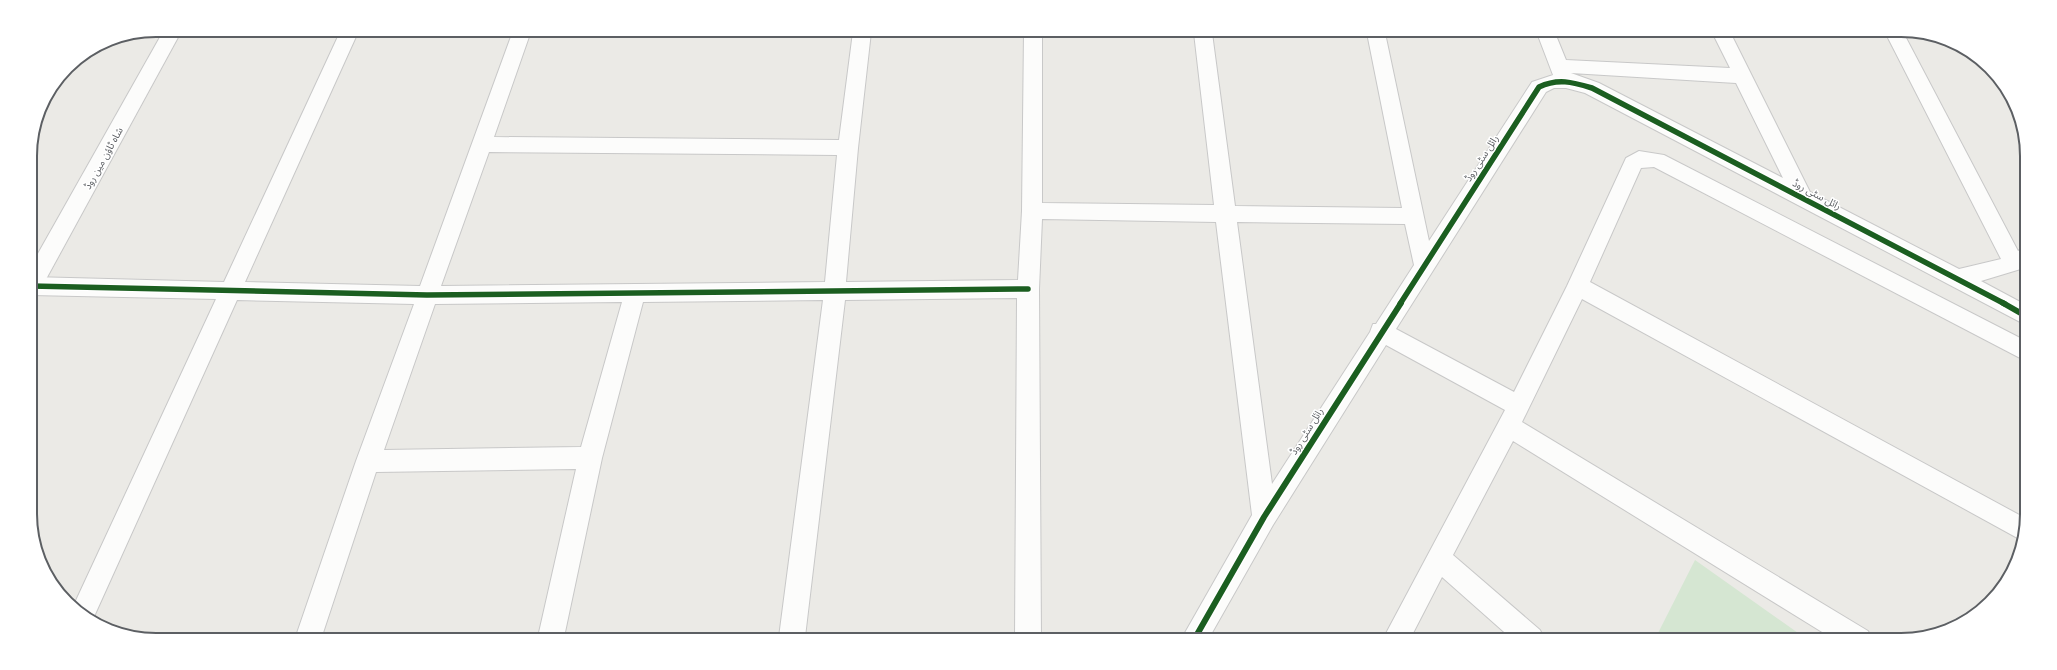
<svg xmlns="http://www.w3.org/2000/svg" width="2057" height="670" font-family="'Noto Sans','Noto Sans Arabic',sans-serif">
	<rect width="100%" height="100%" fill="#ebeae6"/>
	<path fill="#d5e6d2" d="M1695,560l113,80 -153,-1z"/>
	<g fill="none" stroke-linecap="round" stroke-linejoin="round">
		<defs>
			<path id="minor" d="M341,30h18l-114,252 175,4 93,-255h18l-37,106 345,3 14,-108h18l-13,116 -12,134 172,-2 4,-69 2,-179h18v171l172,2 -20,-172h18l23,173 167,2 -35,-175h18l44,208 103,-159 21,-7 -16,-42h18l11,27 164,8 -17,-34h18l79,158 149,77 42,-10 -115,-225h18l114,217 6,-3v20l-43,13 43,23v20l-439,-231 -19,-5h-12l-8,4 -150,237 118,63 53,-106 59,-128 13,-7 25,4 360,185v20l-370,-193 -13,1 -51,114 433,235v24l-441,-242 -60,123 346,209 4,9h-37l-322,-199 -60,114 87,75 4,9h-32l-70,-62 -32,62h-27l122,-229 -119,-65 -113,180 -64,113h-27l70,-123 -36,-293 -174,-3 -3,70 2,349h-26l2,-340 -172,2 -40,337h-26l44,-337 -180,2 -41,156 -38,179h-26l38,-168 -200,3 -54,164h-26l60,-175 58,-157 -177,-4 -145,321 -19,-14 143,-308 -185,-4v-18l193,5zM1571,73l165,10 47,95 -184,-95zM489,152l348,3 -12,127 -384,4zM1237,222l168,2 9,41 -38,59h-3l-3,8 -98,152zM622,302l-41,145 -197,3 51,-146z"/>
			<path id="tertiary" d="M164,30h18l-143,262 -8,3v-29z"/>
		</defs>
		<use href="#minor" stroke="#c8c8c8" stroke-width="2"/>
		<use href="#tertiary" stroke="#c8c8c8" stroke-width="2"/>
		<use href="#minor" fill="#fcfcfb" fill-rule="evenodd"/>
		<use href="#tertiary" fill="#fcfcfb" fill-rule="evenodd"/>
		<defs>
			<path id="cycleway-far1" d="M31,286l396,9 601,-6
				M1400,304l139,-217c19,-9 33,-5 53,1l413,216"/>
			<path id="cycleway" d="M2003,303l21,12
				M1195,638l69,-121 137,-214"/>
		</defs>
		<use href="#cycleway-far1" stroke="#fff" stroke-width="8"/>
		<use href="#cycleway" stroke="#fff" stroke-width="9"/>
		<use href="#cycleway-far1" stroke="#1b5e20" stroke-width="5.5"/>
		<use href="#cycleway" stroke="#1b5e20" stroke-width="6"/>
	</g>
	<g text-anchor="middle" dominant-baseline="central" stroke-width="3" stroke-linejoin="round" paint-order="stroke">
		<g font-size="10" fill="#5c5f63" stroke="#fff">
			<text transform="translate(103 158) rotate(-61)">شاہ ٹاؤن مین روڈ</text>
			<text transform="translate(1481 158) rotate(-57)">رائل سٹی روڈ</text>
			<text transform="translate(1817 194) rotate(28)">رائل سٹی روڈ</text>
			<text transform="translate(1306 431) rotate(-58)">رائل سٹی روڈ</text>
		</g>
	</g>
	<path d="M0 0H2057V670H0ZM156 37H1901A119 119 0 0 1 2020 156V514A119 119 0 0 1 1901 633H156A119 119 0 0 1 37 514V156A119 119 0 0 1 156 37Z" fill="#fff" fill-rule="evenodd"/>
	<path fill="none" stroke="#5c5f63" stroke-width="2" d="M156 37H1901A119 119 0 0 1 2020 156V514A119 119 0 0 1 1901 633H156A119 119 0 0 1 37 514V156A119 119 0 0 1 156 37Z"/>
</svg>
